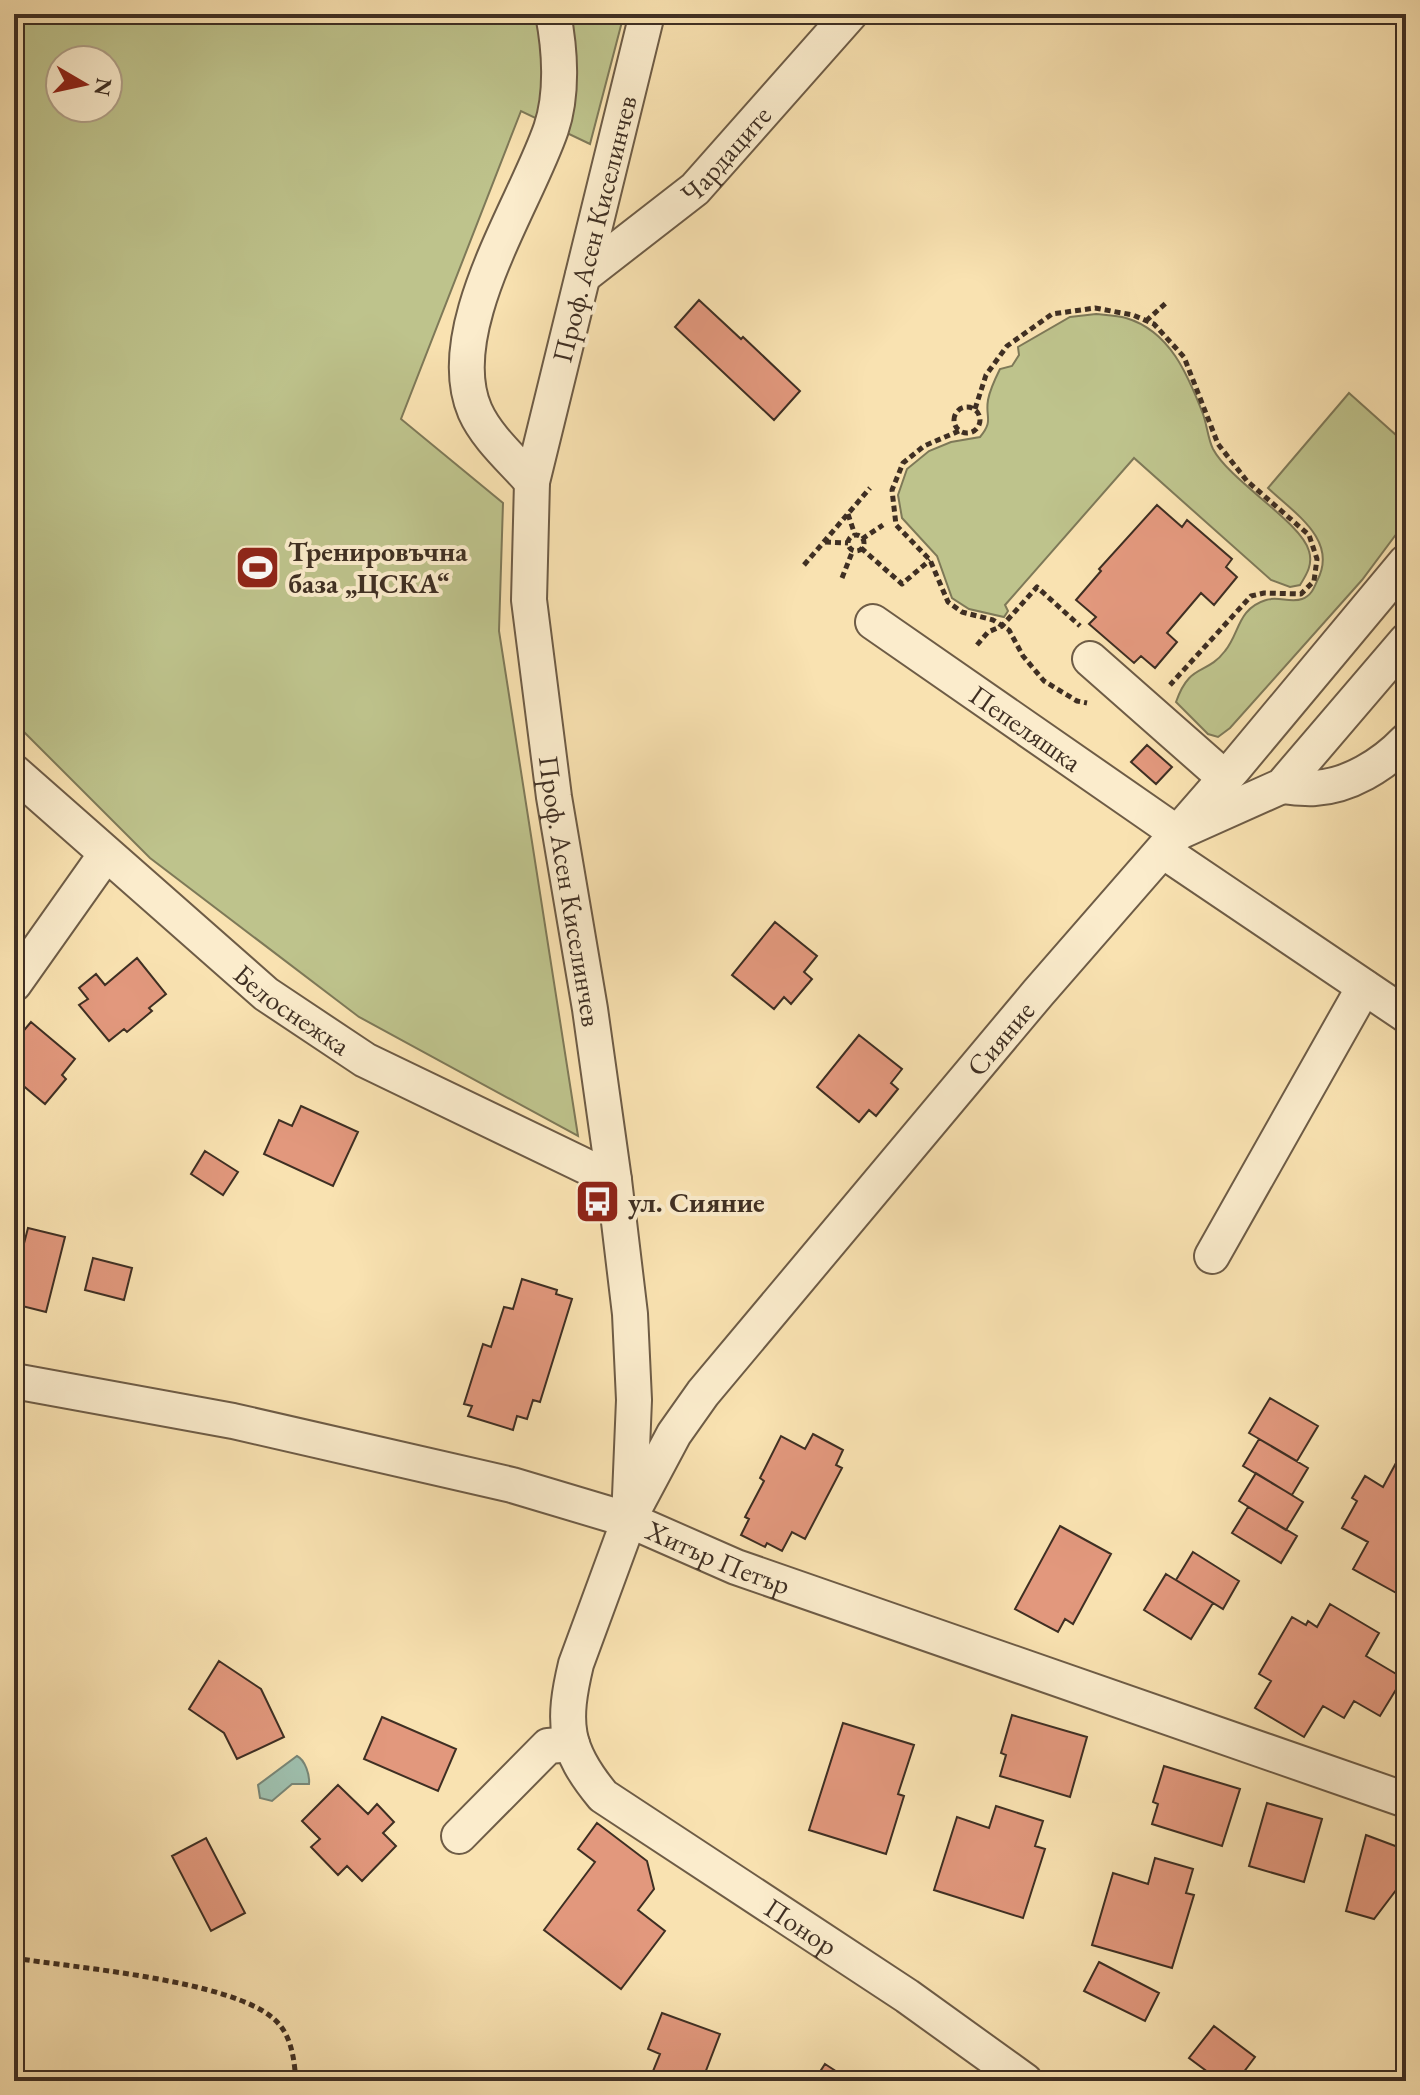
<svg xmlns="http://www.w3.org/2000/svg" width="1420" height="2095" font-family="'EB Garamond',serif">
	<rect width="100%" height="100%" fill="#f9e2b1"/>
	<filter id="stains"><feTurbulence type="fractalNoise" baseFrequency=".0025" numOctaves="4"/><feColorMatrix values="0 0 0 0 .2 0 0 0 0 .09 0 0 0 0 .02 0 0 0 .5 -.17"/></filter>
	<radialGradient id="worn" r=".72"><stop offset=".6" stop-color="#630" stop-opacity="0"/><stop offset="1" stop-color="#630" stop-opacity=".3"/></radialGradient>
	<path fill="#bec38c" stroke="#7e7958" stroke-width="2" fill-rule="evenodd" d="M14,14h610l-34,130 -69,-33 -120,308 102,84 -4,128 79,505 -219,-119 -209,-159 -136,-136zM60,60h48v48h-48z
		M1096,314c10,1 21,1 30,4 44,13 62,57 77,96 4,11 5,25 10,35 17,32 88,73 96,102 4,13 -2,23 -9,34l-10,2 -19,-7 -137,-122 -129,147 3,6 -4,6 -35,-8 -17,-11 -15,-42 -35,-38 -4,-23 9,-26 22,-18 22,-9 29,-5c14,-17 5,-19 8,-37 2,-11 7,-21 12,-31l12,-3 7,-11 -1,-8 52,-30z
		M1349,393l57,51v77l-44,59 -132,148 -12,9 -10,-3 -32,-32c14,-40 30,-26 49,-51 15,-18 12,-42 41,-51 11,-4 25,3 36,-1 9,-3 12,-11 15,-18 22,-41 -23,-68 -49,-93z"/>
	<path fill="#9ebeac" stroke="#788575" stroke-width="2" d="M297,1756c8,4 13,19 12,28h-17l-20,17 -12,-3 -2,-13z"/>
	<path fill="#e2987d" stroke="#3f2f23" stroke-width="2" d="M699,300l42,39 2,-2 57,54 -26,29 -99,-93z
		M1157,505l25,22 5,-7 45,39 -6,8 11,10 -23,28 -13,-12 -34,40 10,9 -22,26 -14,-12 -7,7 -45,-39 7,-7 -20,-17 25,-29 -2,-2z
		M1147,745l25,22 -16,17 -25,-22z
		M775,922l42,34 -13,16 8,7 -21,25 -7,-7 -10,12 -42,-34z
		M137,958l29,36 -17,14 3,3 -25,21 -3,-3 -15,12 -30,-36 9,-6 -9,-11 17,-14 9,11z
		M31,1022l44,37 -13,16 4,4 -21,25 -31,-26v-36z
		M859,1035l43,34 -11,14 7,6 -22,27 -7,-6 -10,12 -42,-35z
		M301,1106l57,26 -25,54 -69,-32 15,-34 13,6z
		M205,1151l33,21 -15,23 -32,-21z
		M28,1228l37,9 -19,75 -32,-8v-22z
		M93,1258l39,10 -8,32 -39,-10z
		M522,1279l35,11 -1,4 16,5 -32,103 -7,-2 -6,19 -10,-3 -4,14 -45,-14 4,-10 -8,-2 19,-60 8,3 13,-40 9,2z
		M1270,1398l48,28 -21,35 -48,-28z
		M813,1434l30,16 -7,15 6,3 -37,71 -13,-7 -10,19 -15,-8 -2,4 -24,-12 8,-16 -4,-2 19,-36 -4,-3 21,-42 24,13z
		M1259,1439l49,29 -16,27 -49,-29z
		M1403,1450l3,1v133l-6,11 -47,-26 15,-27 -26,-14 15,-27 -5,-3 13,-22 18,11z
		M1256,1473l47,29 -17,28 -47,-29z
		M1248,1507l49,29 -16,27 -49,-30z
		M1060,1526l51,28 -38,70 -8,-5 -7,13 -43,-23z
		M1193,1552l46,29 -16,28 -47,-29z
		M1166,1574l47,29 -22,36 -47,-29z
		M1330,1604l49,29 -13,23 37,22 -23,38 -26,-15 -10,17 -21,-12 -19,31 -49,-29 16,-27 -12,-7 33,-57 14,8 2,-4 9,6z
		M219,1661l42,28 23,48 -47,22 -13,-26 -35,-24z
		M1012,1715l75,22 -17,60 -70,-21 6,-21 -5,-2z
		M382,1717l74,32 -18,42 -74,-32z
		M843,1723l71,22 -16,49 6,2 -18,58 -77,-24z
		M1164,1766l76,23 -18,57 -70,-22 6,-20 -5,-2z
		M338,1785l30,29 9,-10 17,18 -11,11 13,13 -34,35 -15,-15 -9,9 -27,-28 9,-8 -18,-18z
		M1267,1803l55,16 -18,63 -55,-16z
		M996,1806l47,15 -8,25 10,3 -22,69 -89,-28 23,-73 32,11z
		M597,1823l50,38 7,28 -16,21 27,21 -44,58 -77,-59 51,-68 -17,-13z
		M1366,1835l40,15v27l-32,42 -28,-8z
		M206,1838l39,75 -34,18 -39,-75z
		M1155,1858l38,11 -7,24 8,2 -22,73 -80,-23 21,-72 35,11z
		M1099,1962l60,31 -14,28 -61,-30z
		M662,2013l58,21 -18,47h-53l11,-27 -12,-5z
		M1214,2026l41,31 -18,24h-17l-31,-23z
		M825,2064l26,17h-37z"/>
	<g fill="none" stroke-linecap="round" stroke-linejoin="round">
		<defs>
			<g id="minor">
				<path id="s1" d="M647,14l-115,468 -3,118 25,197 36,212 24,171 16,134 4,86 -5,120 -53,144c-14,59 -12,85 27,132l304,200 118,85"/>
				<path id="s2" d="M583,276l112,-87 155,-175"/>
				<path d="M532,482c-19,-22 -45,-44 -57,-71 -35,-81 50,-206 76,-282 12,-35 9,-80 2,-115"/>
				<path id="s3" d="M873,622l304,211 105,-47 124,-145"/>
				<path d="M1090,659l135,119"/>
				<path id="s4" d="M14,772l252,222 99,66 249,120"/>
				<path d="M1282,786c11,1 22,3 33,2 34,-2 68,-23 91,-47"/>
				<path d="M1163,851l243,164"/>
				<path d="M14,984l92,-130"/>
				<path d="M1212,1256l152,-269"/>
				<path id="s5" d="M14,1381l219,40 279,64 117,35 107,47 670,233"/>
				<path id="s6" d="M634,1509l40,-75 29,-41 335,-400 197,-226 171,-205"/>
				<path d="M459,1836l89,-90 24,-2"/>
			</g>
		</defs>
		<use href="#minor" stroke="#6e5c46" stroke-width="38"/>
		<path stroke="#3f2f23" stroke-width="5" stroke-dasharray="6 4" stroke-linecap="butt" d="M1146,321l21,-19
			M954 420a13 13 0 1 1 26 0a13 13 0 1 1-26 0Z
			M975,409l11,-34 21,-29 45,-32 43,-6 38,7 21,9 30,33 34,87 29,37 62,54 8,24 -3,22 -13,13 -37,-1 -13,3 -81,89
			M959,431l-35,15 -21,17 -11,27 4,35 34,35 18,42 14,10 31,8 16,10 14,26 21,25 33,20 10,2
			M848,514l7,21
			M848 543a8 8 0 1 1 16 0a8 8 0 1 1-16 0Z
			M862,539l21,-14
			M825,542l23,1
			M861,548l41,36 28,-24
			M804,565l66,-77
			M842,578l11,-28
			M977,645l11,-13 14,-6 35,-39 43,39
			M14,1958c62,10 216,22 260,61 18,16 20,40 22,62"/>
		<use href="#minor" stroke="#fbeccc" stroke-width="34"/>
	</g>
	<defs>
		<symbol id="stadium-square" viewBox="-11 -11 22 22"><rect x="-9" y="-9" width="18" height="18" rx="4" fill="#8f2418" stroke="#fbeccc"/><path d="M0-5a6.5 5 0 1 0 0 10a6.5 5 0 1 0 0-10ZM-3.5-1.8h7v3.6h-7Z" fill="#fff"/></symbol>
		<symbol id="bus-square" viewBox="-11 -11 22 22"><rect x="-9" y="-9" width="18" height="18" rx="4" fill="#8f2418" stroke="#fbeccc"/><path d="M-5-6H5V4H4V6H2V4H-2V6H-4V4H-5ZM-3.5-4V0h7V-4ZM-3.5 1.2v1.5H-2V1.2ZM2 1.2v1.5H3.5V1.2Z" fill="#fff"/></symbol>
	</defs>
	<g fill-rule="evenodd">
		<use href="#stadium-square" x="232" y="542" width="51" height="51"/>
		<use href="#bus-square" x="572" y="1176" width="51" height="51"/>
	</g>
	<g text-anchor="middle" dominant-baseline="central" stroke-width="8" stroke-linejoin="round" paint-order="stroke">
		<g font-size="28" fill="#3f2f23" stroke="#fbeccc">
			<text stroke="none"><textPath href="#s2" startOffset="188">Чардаците</textPath></text>
			<text transform="translate(594 229) rotate(-76)">Проф. Асен Киселинчев</text>
			<text stroke="none"><textPath href="#s3" startOffset="186">Пепеляшка</textPath></text>
			<text stroke="none"><textPath href="#s1" startOffset="894">Проф. Асен Киселинчев</textPath></text>
			<text stroke="none"><textPath href="#s4" startOffset="366">Белоснежка</textPath></text>
			<text stroke="none"><textPath href="#s6" startOffset="598">Сияние</textPath></text>
			<text stroke="none"><textPath href="#s5" startOffset="728">Хитър Петър</textPath></text>
			<text stroke="none"><textPath href="#s1" startOffset="2060">Понор</textPath></text>
		</g>
		<g font-size="28" font-weight="bold" fill="#3f2f23" stroke="#fbeccc" text-anchor="start">
			<text x="288" y="551">Тренировъчна<tspan x="288" dy="32">база „ЦСКА“</tspan></text>
			<text x="628" y="1202">ул. Сияние</text>
		</g>
	</g>
	<rect width="1420" height="2095" fill="none" stroke="#f9e2b1" stroke-width="48"/>
	<rect x="16" y="16" width="1388" height="2063" fill="none" stroke="#3f2f23" stroke-width="4"/>
	<rect x="24" y="24" width="1372" height="2047" fill="none" stroke="#3f2f23" stroke-width="2"/>
	<g transform="translate(84 84) rotate(99)"><circle r="38" fill="#fbeccc" stroke="#b0a088" stroke-width="2"/>
	<path d="M0-6L14 30L0 20L-14 30Z" fill="#8f2418"/>
	<text y="-12" font-size="22" font-weight="bold" text-anchor="middle" fill="#3f2f23">N</text>
	</g>
	<rect width="100%" height="100%" filter="url(#stains)"/>
	<rect width="100%" height="100%" fill="url(#worn)"/>
</svg>
